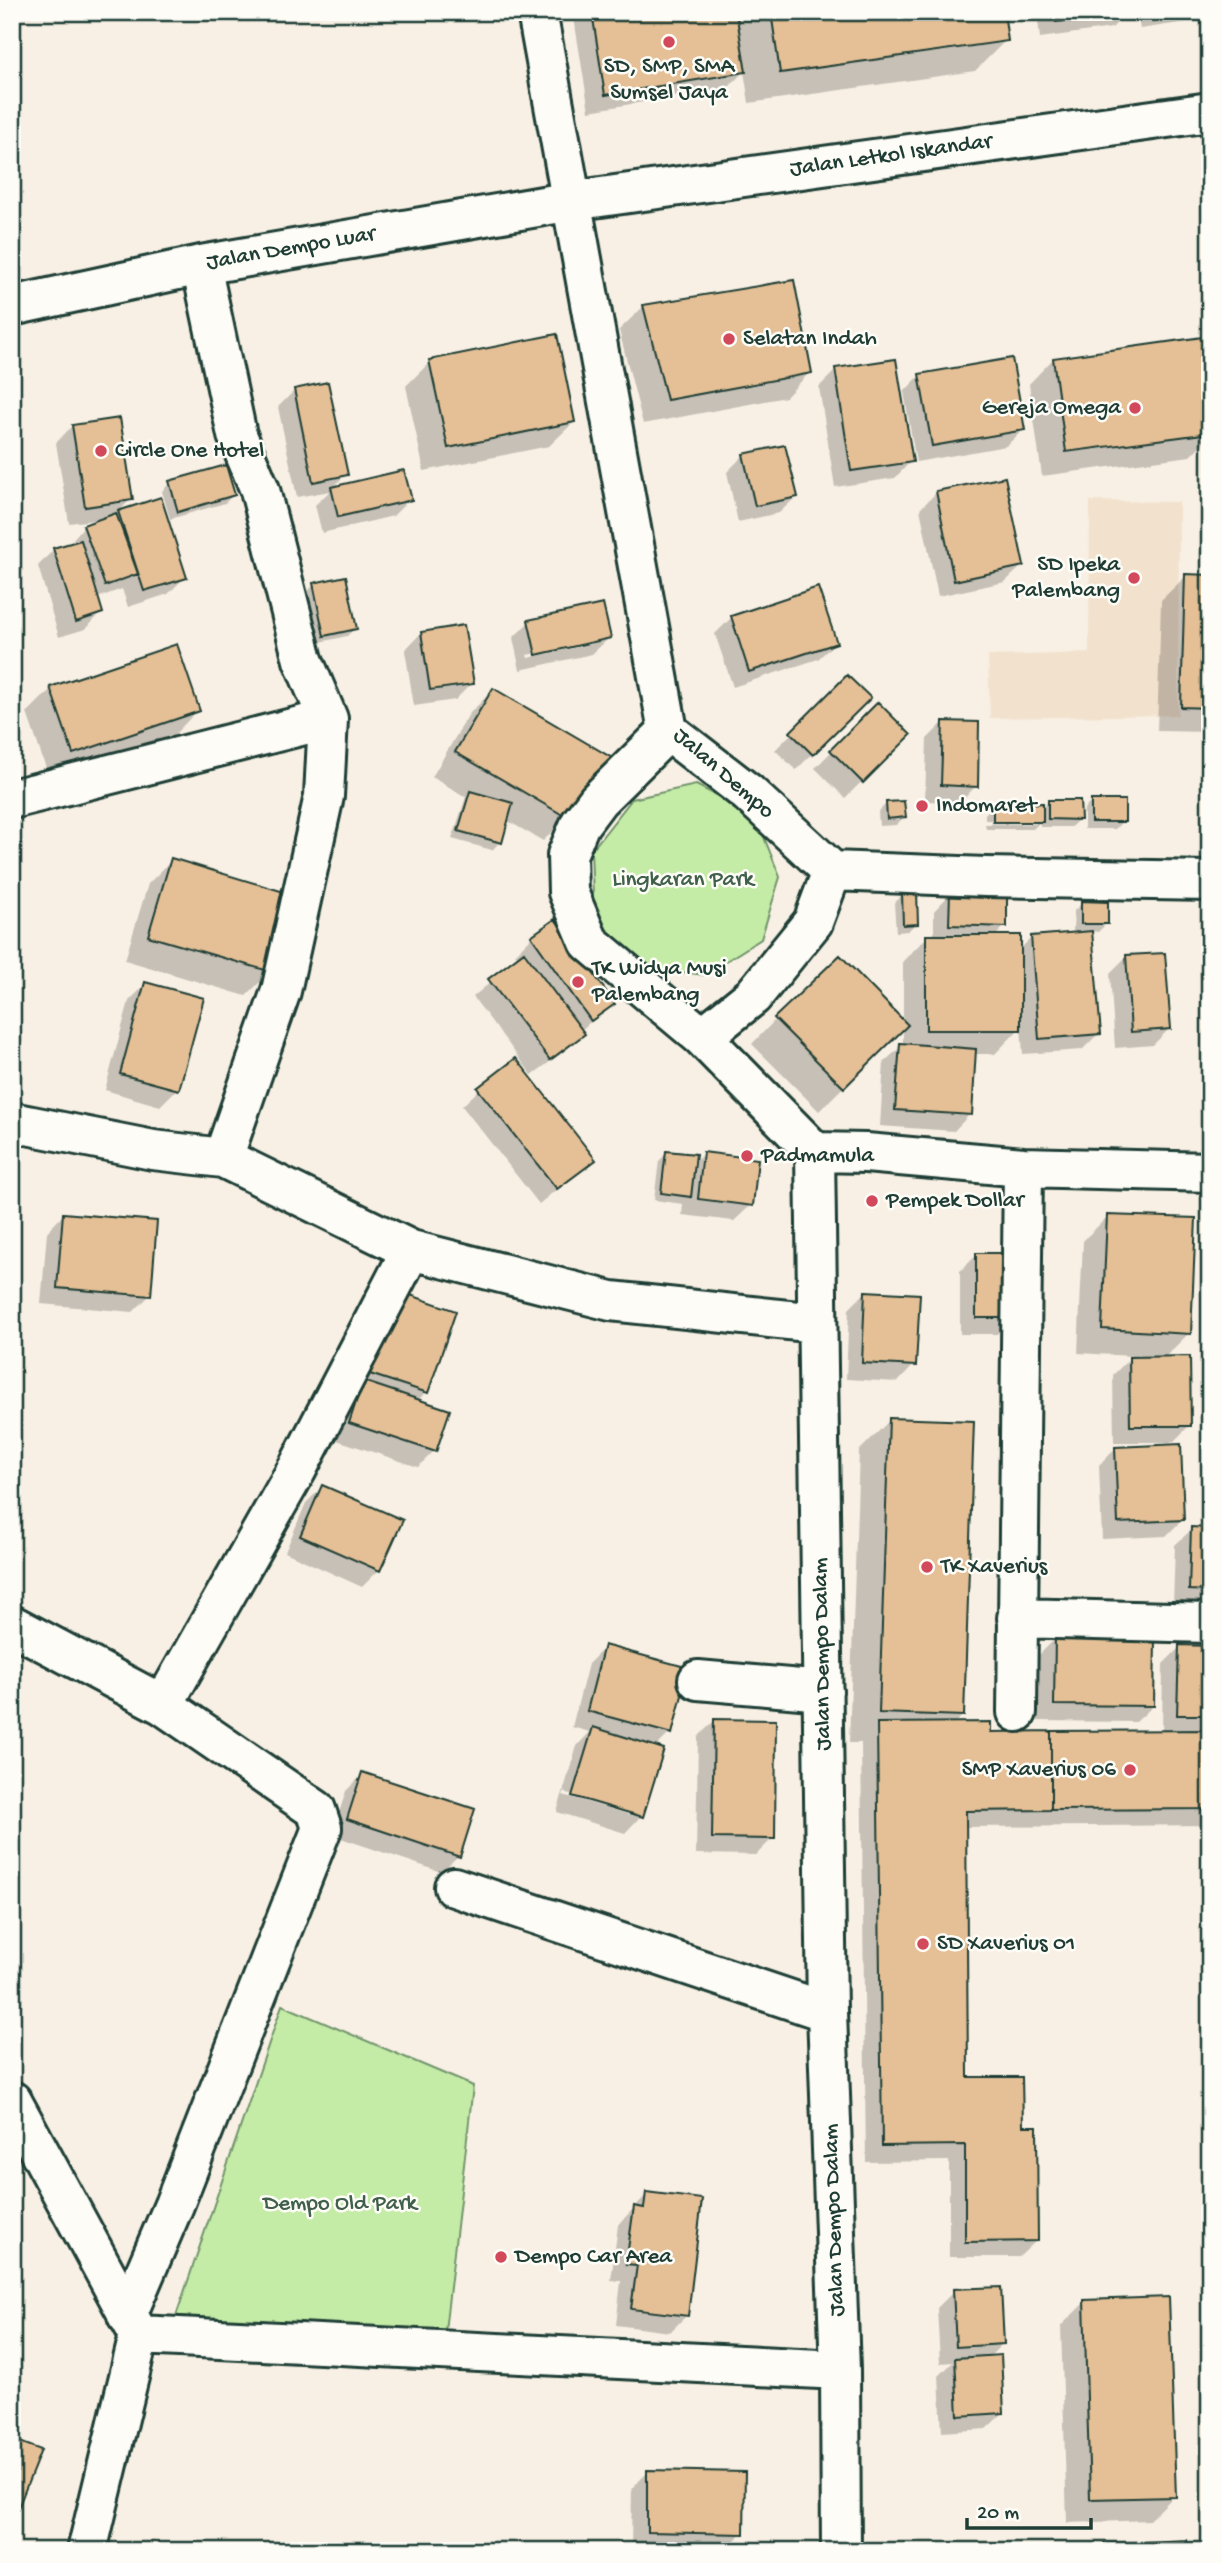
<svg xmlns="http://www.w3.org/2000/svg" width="1222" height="2563" font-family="'Gochi Hand',sans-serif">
	<rect width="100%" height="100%" fill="#f8f0e4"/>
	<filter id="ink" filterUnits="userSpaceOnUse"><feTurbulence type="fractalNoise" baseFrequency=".0143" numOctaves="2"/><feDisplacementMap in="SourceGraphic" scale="14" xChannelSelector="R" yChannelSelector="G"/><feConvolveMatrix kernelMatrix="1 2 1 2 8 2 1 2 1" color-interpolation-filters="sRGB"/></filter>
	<g filter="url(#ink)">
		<path fill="#f2e2cd" d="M1090,501l89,1 -1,213 -188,3 -2,-62 101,-3z"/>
		<path fill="#c5eca6" stroke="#72946d" stroke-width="2" d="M696,785l59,30 25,62 -19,62 -57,36 -65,-9 -45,-49 -3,-66 41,-52z
			M282,2005l191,81 -28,245 -269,-15z"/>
		<path fill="#0003" fill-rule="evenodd" d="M573,12h429l4,28 -31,31 -226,32 -5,-32 -16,17 -139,23z
			M1037,12h91l-16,16 -72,10z
			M1137,12h70l-7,8 -60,9z
			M644,306l166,66 -24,25 -143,27 -24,-94z
			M1053,359l157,37v40l-20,20 -148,20 -13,-92z
			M430,362l144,60 -25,24 -125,25 -18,-85z
			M836,370l75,91 -16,17 -60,9 -16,-100z
			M920,375l103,55 -17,16 -90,16 -12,-70z
			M294,391l52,83 -15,15 71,-17 8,27 -17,17 -71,17 -7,-28 15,-14 -33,6 -19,-90z
			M72,426l59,73 -14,14 43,-14 25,78 -17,17 -40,13 -6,-18 -25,9 4,15 -16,16 -26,8 -21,-71 16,-17 14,-4 16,-19 19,-7 -34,4 -13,-80z
			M744,455l52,42 -17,16 -41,9 -11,-50z
			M170,483l63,12 -8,8 -55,16 -8,-28z
			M936,493l86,73 -17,16 -67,14 -18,-87z
			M1186,576l24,1v155l-53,-1 4,-131z
			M314,585l41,43 -8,8 -31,7 -10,-50z
			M732,617l103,26 -17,16 -85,28 -18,-53z
			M529,622l80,16 -17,16 -72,16 -7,-32zM592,641v3l-64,14 -1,-3z
			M421,633l51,50 -17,17 -41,6 -9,-56z
			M847,678l21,20 -72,72 -21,-20z
			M51,689l147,21 -24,25 -125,42 -22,-64z
			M493,690l74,127 -24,24 -37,-21 -6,22 -8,8 -40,-11 14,-42 -34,-20 37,-63z
			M878,705l31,30 -64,63 -30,-30z
			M943,723l33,63 -16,16 -35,-1 2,-62z
			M1092,801l31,20 -8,8h-31v-20z
			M1048,802l31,17 -8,8h-31v-5l-7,7h-47l-1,-5h51v-4h-51v-6l8,-8 48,3z
			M886,804l18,13 -8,8 -17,1 -1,-14z
			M172,860l99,111 -25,25 -121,-36 23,-76z
			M950,894l55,32 -11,11 25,13 12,-12 50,-4 -8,-3 1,-20 8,-8 24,21 -8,8 -8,-1 9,102 -17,17 -59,4 -2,-27 -26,27h-21l-4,60 -16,17 -74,-5 4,-64 19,-17v-17l-84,83 -67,-67 24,-25 127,3v-61l24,-24h7v-26z
			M902,895l14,28 -8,8 -12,1 -2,-29z
			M532,937l80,66 -32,28 2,3 -16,16 -34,25 -59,-78 46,-39 -4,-4z
			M1126,957l43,72 -16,16 -38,3 -5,-75z
			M146,984l31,105 -17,17 -55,-16 24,-89z
			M479,1090l114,69 -54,45 -77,-98z
			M667,1153l26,11 10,-10 48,51 -17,16 -52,-6 1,-11 -29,-4 5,-39z
			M63,1215l87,80 -17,17 -92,-8 6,-72z
			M1107,1217l82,116 -25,25 26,67 -17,17h-59l-1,-67 19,-19 -54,-3 5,-112z
			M977,1255l36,62 -16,17h-37v-63z
			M865,1293l49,72 -16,17 -52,-3 3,-70z
			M383,1310l43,82 -9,9 17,50 -16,16 -84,-28z
			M890,1420l73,295 -9,9 35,9 173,-1 1,-68 17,-17 30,1v177l-246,2 3,252 54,49 15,113 -17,16h-70v-96l-83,1 -5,-419h-12l10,-292z
			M1116,1448l66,72 -16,16 -64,3 -3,-74z
			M322,1487l57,83 -17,17 -77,-35 21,-49z
			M1192,1529l18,1v78l-37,-2 2,-61z
			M1056,1638l97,68 -17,16 -98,-1 1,-66z
			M605,1647l65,86 -15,15 -14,68 -16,17 -68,-21 20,-66 13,-14 -18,-5 16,-63zM564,1792l70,21v3l-71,-21z
			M714,1721l59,117 -17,17 -60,-1 2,-117z
			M363,1774l95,82 -17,16 -109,-37 14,-44z
			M647,2194l40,121 -17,17 -54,-7 5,-44 -10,-1 7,-55z
			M954,2291l48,53 -14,14 15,55 -17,16 -44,3 -3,-56 14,-14 -13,1 -3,-55z
			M1085,2302l89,194 -24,24 -83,3 -6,-197z
			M648,2472l94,61 -16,16 -95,-1 1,-60z"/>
		<path fill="#e5c096" stroke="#1f3d34" stroke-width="2" d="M592,12h144l10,60 -141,23z
			M771,12h233l4,29 -228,32z
			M1055,12h75v1l-74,9z
			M794,280l18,93 -145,27 -24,-95z
			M557,334l18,88 -127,26 -19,-88z
			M1203,337l7,47v49l-144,19 -13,-94z
			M1012,358l13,72 -93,16 -13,-72z
			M896,359l17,103 -62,9 -16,-103z
			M328,382l20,93 -35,7 -19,-93z
			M120,418l13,82 -48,7 -13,-82z
			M785,445l13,52 -43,9 -12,-52z
			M226,465l9,30 -57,17 -9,-31z
			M404,470l8,30 -74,17 -7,-30z
			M1005,477l19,89 -70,15 -18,-90z
			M161,497l26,81 -43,13 -26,-80z
			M116,513l22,61 -33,12 -22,-61z
			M81,540l22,73 -27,9 -23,-74z
			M1185,574l25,1v133l-29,-1z
			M346,576l11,53 -33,7 -11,-53z
			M818,587l19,56 -88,29 -18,-56z
			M603,604l8,34 -75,17 -8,-35z
			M464,625l10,59 -44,6 -9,-58z
			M177,644l23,67 -127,43 -23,-67z
			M847,675l24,23 -58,57 -23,-23z
			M493,688l126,74 -51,56 -113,-66z
			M878,702l33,33 -48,48 -33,-33z
			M943,721l36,1 -1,65 -37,-2z
			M470,791l43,12 -11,40 -44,-12z
			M1048,800h32l1,20 -33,-1z
			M1091,800h34v22h-34z
			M904,801l2,16 -19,2 -1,-17z
			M1043,803v19h-50v-18z
			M171,858l123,37 -22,77 -124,-36z
			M917,892l1,32 -15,1 -1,-32z
			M950,892l57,1v34l-58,-2z
			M1081,901l27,1v22h-27z
			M555,919l60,85 -24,17 -60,-85z
			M1092,931l9,103 -62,5 -8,-103z
			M926,935h95v95h-95z
			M524,952l61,82 -35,26 -62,-81z
			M1165,953l6,76 -40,3 -5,-77z
			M840,955l68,70 -64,63 -70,-70z
			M145,982l59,16 -25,92 -59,-16z
			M900,1043l76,6 -4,66 -77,-5z
			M516,1058l80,102 -39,29 -80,-101z
			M666,1151l30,3 -5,43 -30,-4z
			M703,1152l55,7 -5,47 -55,-7z
			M63,1213l94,8 -6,75 -94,-8z
			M1107,1215l89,3 -5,116 -89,-5z
			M976,1253h39v65h-39z
			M399,1291l57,20 -28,82 -58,-19z
			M865,1291l55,3 -4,72 -54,-3z
			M1190,1356l1,70h-61l-1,-69z
			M363,1381l87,29 -14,42 -87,-29z
			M889,1418l85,3 -10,295 -85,-3z
			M1181,1444l3,76 -66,3 -3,-76z
			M322,1485l81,35 -23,51 -80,-35z
			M1191,1527l19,1v63l-21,-1z
			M1055,1637l100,1 -1,68 -100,-1z
			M604,1645l85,23 -17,66 -85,-23z
			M1179,1645l31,1v69h-33z
			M714,1719l62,1 -1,119 -63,-1z
			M991,1722v10l60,-1v79l-85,1 2,266h54l1,49h14l1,115 -73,1v-97l-83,1 -5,-423z
			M593,1727l71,22 -21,68 -71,-21z
			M1210,1730v79l-159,1v-79z
			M362,1772l113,37 -15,48 -113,-38z
			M646,2192l56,7 -14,117 -57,-7 6,-44 -11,-1 8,-58 10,2z
			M1001,2287l3,57 -48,3 -3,-58z
			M1169,2297l7,200 -86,2 -6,-199z
			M1001,2355l3,58 -46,3 -3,-58z
			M12,2439l29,11 -29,73z
			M647,2470l98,2 -1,62 -97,-2z
			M1187,2540l1,11h-83l-1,-7z
			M1071,2548v3h-55z"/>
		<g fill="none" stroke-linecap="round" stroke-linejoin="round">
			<defs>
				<path id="minor" d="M537,12l131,719 80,62 84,78 154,6 224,4
					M201,265l36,170 23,55 43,170 25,59 -4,77 -43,195 -58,167
					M12,306l189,-41 371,-64 638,-89
					M668,731l-70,69 -18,24 -13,31 1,37 21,50 113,95 113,115
					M12,799l316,-80
					M702,1037l51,-41 60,-74 19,-51
					M12,1122l141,28 70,8 188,92 145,37 55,14 206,22
					M815,1152l12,860 13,358 1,181
					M815,1152l51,1 157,14 187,5
					M1017,1618l193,5
					M12,1625l151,80
					M698,1680l125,11
					M1017,1712l6,-545
					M454,1887l373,125
					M12,2101l127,234 701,35
					M127,2315l47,-110 148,-377 -6,-18 -153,-105 133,-234 115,-221
					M87,2551l52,-216"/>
			</defs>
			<use href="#minor" stroke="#1f3d34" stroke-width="44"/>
			<use href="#minor" stroke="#fdfcf7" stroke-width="38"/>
		</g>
	</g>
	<g fill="#d1495b" stroke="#fdfcf7" stroke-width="2.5">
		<circle cx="669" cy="42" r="7"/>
		<circle cx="729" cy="339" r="7"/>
		<circle cx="1135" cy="408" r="7"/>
		<circle cx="101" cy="451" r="7"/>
		<circle cx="1134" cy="578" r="7"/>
		<circle cx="922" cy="806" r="7"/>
		<circle cx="578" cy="982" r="7"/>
		<circle cx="747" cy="1156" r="7"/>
		<circle cx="872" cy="1201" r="7"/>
		<circle cx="927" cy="1567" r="7"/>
		<circle cx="1130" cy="1770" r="7"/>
		<circle cx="923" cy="1944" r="7"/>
		<circle cx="501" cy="2257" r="7"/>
	</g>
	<g text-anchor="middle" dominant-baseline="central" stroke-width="5" stroke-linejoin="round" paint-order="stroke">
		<g font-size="23" fill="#1f3d34" stroke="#fdfcf7" text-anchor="start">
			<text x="669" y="67" text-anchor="middle">SD, SMP, SMA<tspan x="669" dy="26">Sumsel Jaya</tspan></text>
			<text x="743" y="339">Selatan Indah</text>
			<text x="1121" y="408" text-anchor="end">Gereja Omega</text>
			<text x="115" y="451">Circle One Hotel</text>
			<text x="1120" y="565" text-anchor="end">SD Ipeka<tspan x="1120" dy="26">Palembang</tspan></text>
			<text x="936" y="806">Indomaret</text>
			<text x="592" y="969">TK Widya Musi<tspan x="592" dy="26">Palembang</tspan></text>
			<text x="761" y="1156">Padmamula</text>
			<text x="886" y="1201">Pempek Dollar</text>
			<text x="941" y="1567">TK Xaverius</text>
			<text x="1116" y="1770" text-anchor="end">SMP Xaverius 06</text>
			<text x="937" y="1944">SD Xaverius 01</text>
			<text x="515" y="2257">Dempo Car Area</text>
		</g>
		<g font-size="23" fill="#1f3d34" stroke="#fdfcf7">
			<text transform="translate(891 156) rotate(-8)">Jalan Letkol Iskandar</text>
			<text transform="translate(291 249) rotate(-10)">Jalan Dempo Luar</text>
			<text transform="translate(723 774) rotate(41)">Jalan Dempo</text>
			<text transform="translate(823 1654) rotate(-91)">Jalan Dempo Dalam</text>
			<text transform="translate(835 2220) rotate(-92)">Jalan Dempo Dalam</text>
		</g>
		<g font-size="23" fill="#40604b" stroke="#fdfcf7">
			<text x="683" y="880">Lingkaran Park</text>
			<text x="340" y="2204">Dempo Old Park</text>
		</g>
	</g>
	<rect width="1222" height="2563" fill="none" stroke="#fdfcf7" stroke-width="42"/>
	<rect x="21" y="21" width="1180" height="2521" fill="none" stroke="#1f3d34" stroke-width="2.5" filter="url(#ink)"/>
	<path d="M967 2518v10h124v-10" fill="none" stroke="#1f3d34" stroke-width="3.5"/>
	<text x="977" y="2518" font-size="21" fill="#1f3d34" stroke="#fdfcf7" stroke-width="5" paint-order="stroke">20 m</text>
</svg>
